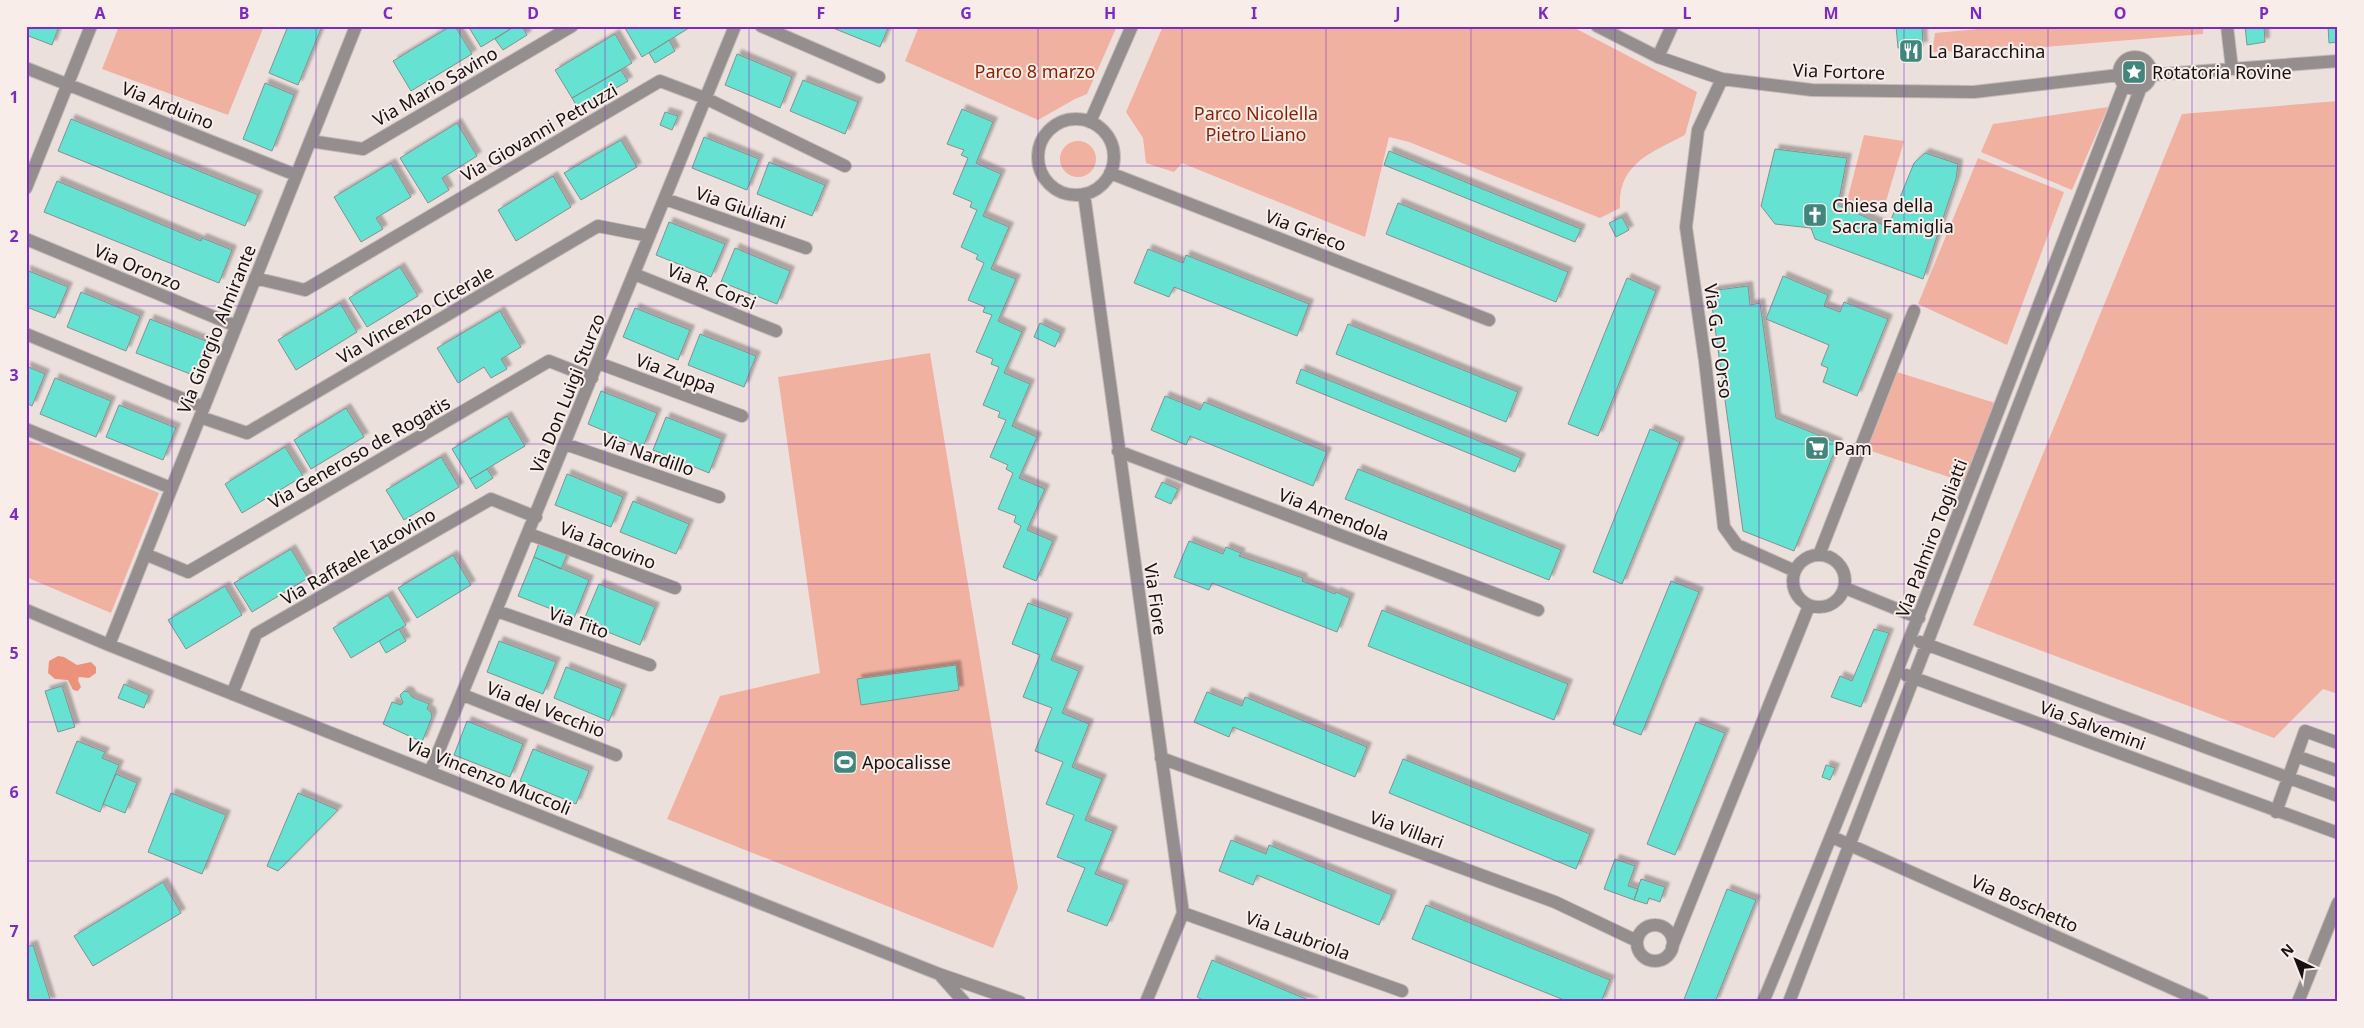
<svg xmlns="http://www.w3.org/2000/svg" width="2364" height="1028" font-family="'Noto Sans',sans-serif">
	<defs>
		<filter id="shadow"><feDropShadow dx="4.5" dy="-4.5" stdDeviation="1" flood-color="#0004"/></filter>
	</defs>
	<rect width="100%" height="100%" fill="#ece0dd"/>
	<path fill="#f0b1a0" d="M119,26h145l-36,89 -126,-46z
		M919,26h198l-30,68 -12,5 -37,21 -133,-59z
		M1163,26h408l126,66 -12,43c-33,17 -68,29 -65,73l-20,10 -191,-76 -20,-5 -24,100 -183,-74 -8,9 -28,-9 -3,-25 -17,-26z
		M2011,26h192v8l-182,15 -89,3 3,-19z
		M2338,101v593l-15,-5 -49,49 -301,-113 209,-511z
		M2108,107l-36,83 -91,-38 12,-28z
		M1864,135l40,6 -20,67 -37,-7z
		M1060 159a18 18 0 1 1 36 0a18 18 0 1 1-36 0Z
		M1978,158l86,34 -57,153 -89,-41z
		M930,353l88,535 -25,60 -326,-129 53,-123 100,-23 -42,-296z
		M1894,371l101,32 -31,79 -99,-33z
		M26,439l133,54 -48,120 -85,-36z"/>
	<path fill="#ec927b" d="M58,656l6,1 13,8 14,-3 5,5v6l-7,5 -10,-1 -1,3 3,7 -3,4 -5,-1 -5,-10 -13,-1 -7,-6 1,-12z"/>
	<path fill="#65e2d2" stroke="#85918f" filter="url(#shadow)" d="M26,26h33l-7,19 -26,-10z
		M288,26h34l-24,59 -29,-12z
		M451,26h4l17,28 -61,37 -18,-30z
		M468,26h47l-34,21z
		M515,26h7l5,9 -24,15 -8,-11z
		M628,26h64l-50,31 -17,-29z
		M828,26h61l-9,21z
		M1896,26h26l1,20 -25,2z
		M2245,26h19l1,16 -18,3z
		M2328,26h10v16l-9,1z
		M615,34l17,29 -60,35 -17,-28z
		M669,40l6,11 -20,12 -6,-10z
		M737,54l55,23 -12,31 -55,-23z
		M621,70l7,11 -49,29 -7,-12z
		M803,80l55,22 -13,32 -55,-23z
		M265,83l29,12 -22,56 -29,-12z
		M962,109l31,13 -17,41 25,11 -18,42 26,11 -18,42 25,10 -18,42 24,11 -18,41 26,11 -18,42 25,11 -18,41 26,11 -18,41 26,11 -17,40 -33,-14 18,-41 -7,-4 2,-6 -18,-7 15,-36 -7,-4 2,-4 -18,-8 16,-37 -8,-3 2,-5 -17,-7 16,-38 -8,-3 2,-5 -17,-7 16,-37 -9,-3 2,-5 -17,-7 16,-37 -8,-4 2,-4 -17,-8 16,-37 -7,-3 2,-5 -19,-8 15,-36 -7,-3 3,-5 -17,-6z
		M665,112l13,4 -6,14 -12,-5z
		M71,119l187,76 -13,31 -187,-75z
		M457,123l20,33 -35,22 7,12 -21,13 -28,-45z
		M704,137l55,22 -12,31 -55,-22z
		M621,140l16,27 -56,33 -17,-27z
		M1775,149l72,9 -9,47 50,22 26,-64 11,-10 33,11 -2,15 -33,100 -108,-40 -4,-11 -36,-4 -14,-18z
		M1389,151l192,78 -6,13 -191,-77z
		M769,162l56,23 -13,31 -55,-22z
		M391,163l20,34 -35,21 7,11 -22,13 -27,-45z
		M553,176l18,31 -55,34 -18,-31z
		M57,181l144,60 1,-3 30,12 -13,33 -175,-71z
		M1398,203l170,69 -12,30 -170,-68z
		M1622,217l7,13 -13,7 -7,-14z
		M669,222l56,22 -14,33 -55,-22z
		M735,248l55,23 -13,33 -56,-22z
		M1148,249l35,14 3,-8 123,49 -12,32 -123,-49 -5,10 -35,-14z
		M400,267l18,29 -51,31 -18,-29z
		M26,270l42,17 -13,31 -26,-10 -3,3z
		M1783,276l45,19 -4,11 16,6 4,-10 44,17 -31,77 -34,-14 5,-14 -7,-3 8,-20 -63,-26z
		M1627,278l29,13 -58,145 -30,-12z
		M1748,286l2,19 10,-2 16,115 62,25 -44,108 -51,-20 -33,-240z
		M81,292l59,24 -14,35 -59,-24z
		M340,303l17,29 -61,38 -18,-30z
		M635,308l55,22 -12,30 -55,-23z
		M500,311l21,36 -20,12 6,10 -16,9 -7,-11 -26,16 -21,-35z
		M150,319l61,24 -13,34 -62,-24z
		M1040,323l21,10 -6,14 -21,-10z
		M1348,324l170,68 -12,30 -170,-68z
		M700,334l56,22 -12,31 -56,-22z
		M26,366l19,8 -13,32 -6,-3z
		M1301,369l220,89 -6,14 -219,-89z
		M55,378l56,23 -15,36 -56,-23z
		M601,391l56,22 -14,34 -55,-23z
		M1165,396l35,14 4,-8 123,50 -14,34 -123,-50 -4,9 -35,-15z
		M119,405l57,23 -13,32 -57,-23z
		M346,408l18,29 -53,32 -17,-29z
		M507,416l18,30 -55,33 -18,-30z
		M666,417l56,22 -13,34 -56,-23z
		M1650,429l30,13 -58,142 -29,-12z
		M285,447l18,29 -61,37 -17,-29z
		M441,457l18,30 -55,33 -18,-30z
		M487,469l6,9 -17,11 -6,-10z
		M1358,469l203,81 -12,30 -204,-81z
		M567,474l56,23 -12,30 -56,-22z
		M1162,482l16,7 -7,15 -16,-7z
		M633,501l56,23 -13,30 -56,-22z
		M1189,541l34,13 3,-7 15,6 -2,3 64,22 -1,3 33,13 1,-2 14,6 -13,34 -125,-49 -3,7 -35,-13z
		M539,543l28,12 -6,14 -27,-12z
		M291,549l17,29 -56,34 -18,-29z
		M453,555l18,30 -54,33 -19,-30z
		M534,557l55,23 -15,38 -56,-22z
		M1671,581l28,11 -58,143 -28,-11z
		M599,584l56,23 -15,38 -57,-23z
		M225,586l17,29 -56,34 -18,-29z
		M388,595l18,30 -55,33 -18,-30z
		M1028,603l40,15 -17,42 28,11 -17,42 27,11 -17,43 30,12 -17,41 28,11 -18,43 29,11 -17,41 -40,-15 18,-43 -28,-11 17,-42 -28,-11 17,-42 -28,-11 17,-43 -29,-11 17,-42 -28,-11z
		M1382,610l186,74 -14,36 -186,-74z
		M399,629l7,12 -20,12 -7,-12z
		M1874,629l15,4 -28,74 -30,-10 9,-21 12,5z
		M499,641l57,21 -13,32 -56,-22z
		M956,665l3,25 -98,15 -4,-26z
		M566,667l56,22 -13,32 -55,-23z
		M124,684l25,11 -5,13 -26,-10z
		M62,686l13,41 -17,5 -13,-41z
		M404,691l5,1 3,5 17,7 -2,5 4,3 1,5 -10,25 -39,-18 9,-22 9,3 2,-2 -3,-8z
		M1207,692l35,14 3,-9 122,50 -12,30 -122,-50 -4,10 -35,-15z
		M467,721l56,23 -13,33 -56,-22z
		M1696,722l29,11 -50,122 -28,-11z
		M77,741l28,11 -3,6 17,7 -19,47 -44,-19z
		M533,749l56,22 -13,33 -56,-23z
		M1403,759l187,75 -14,35 -187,-76z
		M1826,765l9,3 -5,12 -8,-3z
		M116,774l21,9 -12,30 -22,-9z
		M171,793l55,22 -24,59 -54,-22z
		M298,793l40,17 -60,61 -11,-5z
		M1231,840l35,14 3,-9 123,50 -13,30 -122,-50 -4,10 -34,-14z
		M1615,859l20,7 -7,20 10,3 -4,11 -30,-11z
		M1641,879l24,8 -5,15 -11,-4 -2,6 -13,-4z
		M163,882l18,31 -88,53 -19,-30z
		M1727,889l29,11 -41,102h-32z
		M1426,905l184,75 -9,22h-32l-157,-63z
		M33,945l18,57h-25v-55z
		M1212,960l99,41 3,1h-107l-10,-5z"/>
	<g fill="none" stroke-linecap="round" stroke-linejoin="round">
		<defs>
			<path id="minor" d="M761,26l118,51
				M1597,26l61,31 64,22 90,11 162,2 145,-17
				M2227,26l5,43
				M1658,57l14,-31
				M2119 73a16 16 0 1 1 32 0a16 16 0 1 1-32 0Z
				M26,68l270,107
				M2150,75l188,-14
				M1722,79l-24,51 -12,97 19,134 19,166 13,18 58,26
				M1038 157a38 38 0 1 1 76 0a38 38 0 1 1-76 0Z
				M1090,122l42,-96
				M310,141l53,8 209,-123
				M1110,173l379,147
				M26,188l65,-162
				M1084,194l99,719 -37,89
				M665,199l141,49
				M26,239l210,87
				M634,274l142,57
				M255,278l50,12 355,-209 45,17 140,68
				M26,334l177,73
				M598,363l144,53
				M200,417l47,16 351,-207 51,10
				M26,429l145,59
				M565,444l154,53
				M1118,451l420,159
				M529,534l146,54
				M145,554l43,18 361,-211 43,17
				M1793 581a26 26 0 1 1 52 0a26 26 0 1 1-52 0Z
				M1819,555l95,-244
				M1845,588l74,30
				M26,610l83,35 830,329 81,28
				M497,611l153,54
				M1920,642l418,154
				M109,645l247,-619
				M1906,675l432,158
				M232,694l24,-60 235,-135 45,18
				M463,695l153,60
				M2296,756l42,15
				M1161,758l394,144 82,39
				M430,772l305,-746
				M2276,812l29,-81 33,12
				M1832,837l371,165
				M1183,913l219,78
				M1637 943a18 18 0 1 1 36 0a18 18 0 1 1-36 0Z
				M1672,947l137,-341
				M941,976l23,26
				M1763,1002c127,-304 242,-611 361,-917
				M1789,1002l352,-915
				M2298,1002l40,-99"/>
		</defs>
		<use href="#minor" stroke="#c5bbb8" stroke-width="14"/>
		<use href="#minor" stroke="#948f8e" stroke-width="12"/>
	</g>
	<path fill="none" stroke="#7b2cbf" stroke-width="1" stroke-opacity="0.55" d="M172,26v976M316,26v976M460,26v976M605,26v976M749,26v976M893,26v976M1038,26v976M1182,26v976M1326,26v976M1471,26v976M1615,26v976M1759,26v976M1904,26v976M2048,26v976M2192,26v976M26,166h2312M26,306h2312M26,444h2312M26,584h2312M26,722h2312M26,861h2312"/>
	<defs>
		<symbol id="restaurant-square" viewBox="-11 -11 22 22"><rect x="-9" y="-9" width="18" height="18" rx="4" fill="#40867c" stroke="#f9edea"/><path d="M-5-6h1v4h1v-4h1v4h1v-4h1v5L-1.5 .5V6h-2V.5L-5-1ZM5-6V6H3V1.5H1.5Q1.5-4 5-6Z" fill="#fff"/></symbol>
		<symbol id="sight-square" viewBox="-11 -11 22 22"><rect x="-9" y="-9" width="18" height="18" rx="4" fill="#40867c" stroke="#f9edea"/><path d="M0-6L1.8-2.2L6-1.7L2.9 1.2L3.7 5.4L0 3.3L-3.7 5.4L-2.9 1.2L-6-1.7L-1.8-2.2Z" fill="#fff"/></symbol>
		<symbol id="church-square" viewBox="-11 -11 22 22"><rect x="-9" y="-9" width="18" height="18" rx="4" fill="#40867c" stroke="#f9edea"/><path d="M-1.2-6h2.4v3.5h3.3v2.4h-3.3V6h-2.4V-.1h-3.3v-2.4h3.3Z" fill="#fff"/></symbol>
		<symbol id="supermarket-square" viewBox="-11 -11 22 22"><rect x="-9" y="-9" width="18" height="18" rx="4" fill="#40867c" stroke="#f9edea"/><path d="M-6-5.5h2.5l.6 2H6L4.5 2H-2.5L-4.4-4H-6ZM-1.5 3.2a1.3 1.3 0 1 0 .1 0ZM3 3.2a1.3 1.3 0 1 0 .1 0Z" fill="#fff"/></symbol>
		<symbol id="stadium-square" viewBox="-11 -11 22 22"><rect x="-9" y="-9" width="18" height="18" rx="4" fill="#40867c" stroke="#f9edea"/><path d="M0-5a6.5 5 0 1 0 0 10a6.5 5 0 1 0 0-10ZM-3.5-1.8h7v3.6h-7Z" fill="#fff"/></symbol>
	</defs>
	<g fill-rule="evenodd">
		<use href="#restaurant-square" x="1897" y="37" width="28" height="28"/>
		<use href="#sight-square" x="2120" y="58" width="28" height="28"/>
		<use href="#church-square" x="1801" y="201" width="28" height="28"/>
		<use href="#supermarket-square" x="1803" y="434" width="28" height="28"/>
		<use href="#stadium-square" x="831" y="748" width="28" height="28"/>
	</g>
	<g text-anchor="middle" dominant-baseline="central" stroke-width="4" stroke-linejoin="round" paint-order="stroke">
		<g font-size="18" fill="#161211" stroke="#f9edea" text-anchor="start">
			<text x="1928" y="51">La Baracchina</text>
			<text x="2152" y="72">Rotatoria Rovine</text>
			<text x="1832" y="205">Chiesa della<tspan x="1832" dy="21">Sacra Famiglia</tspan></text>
			<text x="1834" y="448">Pam</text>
			<text x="862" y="762">Apocalisse</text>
		</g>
		<g font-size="18" fill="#871f00" stroke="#f9edea">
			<text x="1035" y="71">Parco 8 marzo</text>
			<text x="1256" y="113">Parco Nicolella<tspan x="1256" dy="21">Pietro Liano</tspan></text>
		</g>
		<g font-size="18" fill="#161211" stroke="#f9edea">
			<text transform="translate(1839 71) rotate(2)">Via Fortore</text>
			<text transform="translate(435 86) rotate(-30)">Via Mario Savino</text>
			<text transform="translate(168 105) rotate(22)">Via Arduino</text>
			<text transform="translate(539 132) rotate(-30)">Via Giovanni Petruzzi</text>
			<text transform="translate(741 207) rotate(19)">Via Giuliani</text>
			<text transform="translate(1306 230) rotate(21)">Via Grieco</text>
			<text transform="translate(138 267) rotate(23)">Via Oronzo</text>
			<text transform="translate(712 286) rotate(22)">Via R. Corsi</text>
			<text transform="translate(415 314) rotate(-30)">Via Vincenzo Cicerale</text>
			<text transform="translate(216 329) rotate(-68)">Via Giorgio Almirante</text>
			<text transform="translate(1719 341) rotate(82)">Via G. D' Orso</text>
			<text transform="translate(676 373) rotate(20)">Via Zuppa</text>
			<text transform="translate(567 393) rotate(-68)">Via Don Luigi Sturzo</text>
			<text transform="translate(359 452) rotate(-30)">Via Generoso de Rogatis</text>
			<text transform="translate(648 454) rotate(19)">Via Nardillo</text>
			<text transform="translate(1334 514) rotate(21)">Via Amendola</text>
			<text transform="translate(1931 538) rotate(-69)">Via Palmiro Togliatti</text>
			<text transform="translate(608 545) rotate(21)">Via Iacovino</text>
			<text transform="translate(358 556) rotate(-30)">Via Raffaele Iacovino</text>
			<text transform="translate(1156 599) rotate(82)">Via Fiore</text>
			<text transform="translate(579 622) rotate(19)">Via Tito</text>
			<text transform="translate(546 709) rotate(21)">Via del Vecchio</text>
			<text transform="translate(2093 725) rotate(20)">Via Salvemini</text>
			<text transform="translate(489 776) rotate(22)">Via Vincenzo Muccoli</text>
			<text transform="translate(1407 829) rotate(20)">Via Villari</text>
			<text transform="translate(2025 903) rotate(24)">Via Boschetto</text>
			<text transform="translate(1298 935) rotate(20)">Via Laubriola</text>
		</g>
	</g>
	<rect width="2364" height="1028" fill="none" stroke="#f9edea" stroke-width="55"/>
	<g transform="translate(2296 960) rotate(317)" stroke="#f9edea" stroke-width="4" paint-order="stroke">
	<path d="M0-4L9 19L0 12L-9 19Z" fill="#161211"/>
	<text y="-8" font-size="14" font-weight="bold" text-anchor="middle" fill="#161211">N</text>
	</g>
	<rect x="28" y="28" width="2308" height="972" fill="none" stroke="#7b2cbf" stroke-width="2"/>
	<g font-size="16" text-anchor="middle" font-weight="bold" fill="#7b2cbf">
		<text x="100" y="19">A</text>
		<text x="244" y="19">B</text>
		<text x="388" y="19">C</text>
		<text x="533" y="19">D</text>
		<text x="677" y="19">E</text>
		<text x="821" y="19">F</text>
		<text x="966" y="19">G</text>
		<text x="1110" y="19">H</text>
		<text x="1254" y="19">I</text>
		<text x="1398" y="19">J</text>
		<text x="1543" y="19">K</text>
		<text x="1687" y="19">L</text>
		<text x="1831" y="19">M</text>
		<text x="1976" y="19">N</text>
		<text x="2120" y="19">O</text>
		<text x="2264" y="19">P</text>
		<text x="14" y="103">1</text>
		<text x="14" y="242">2</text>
		<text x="14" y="381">3</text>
		<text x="14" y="520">4</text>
		<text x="14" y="659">5</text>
		<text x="14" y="798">6</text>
		<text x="14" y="937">7</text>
	</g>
</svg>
